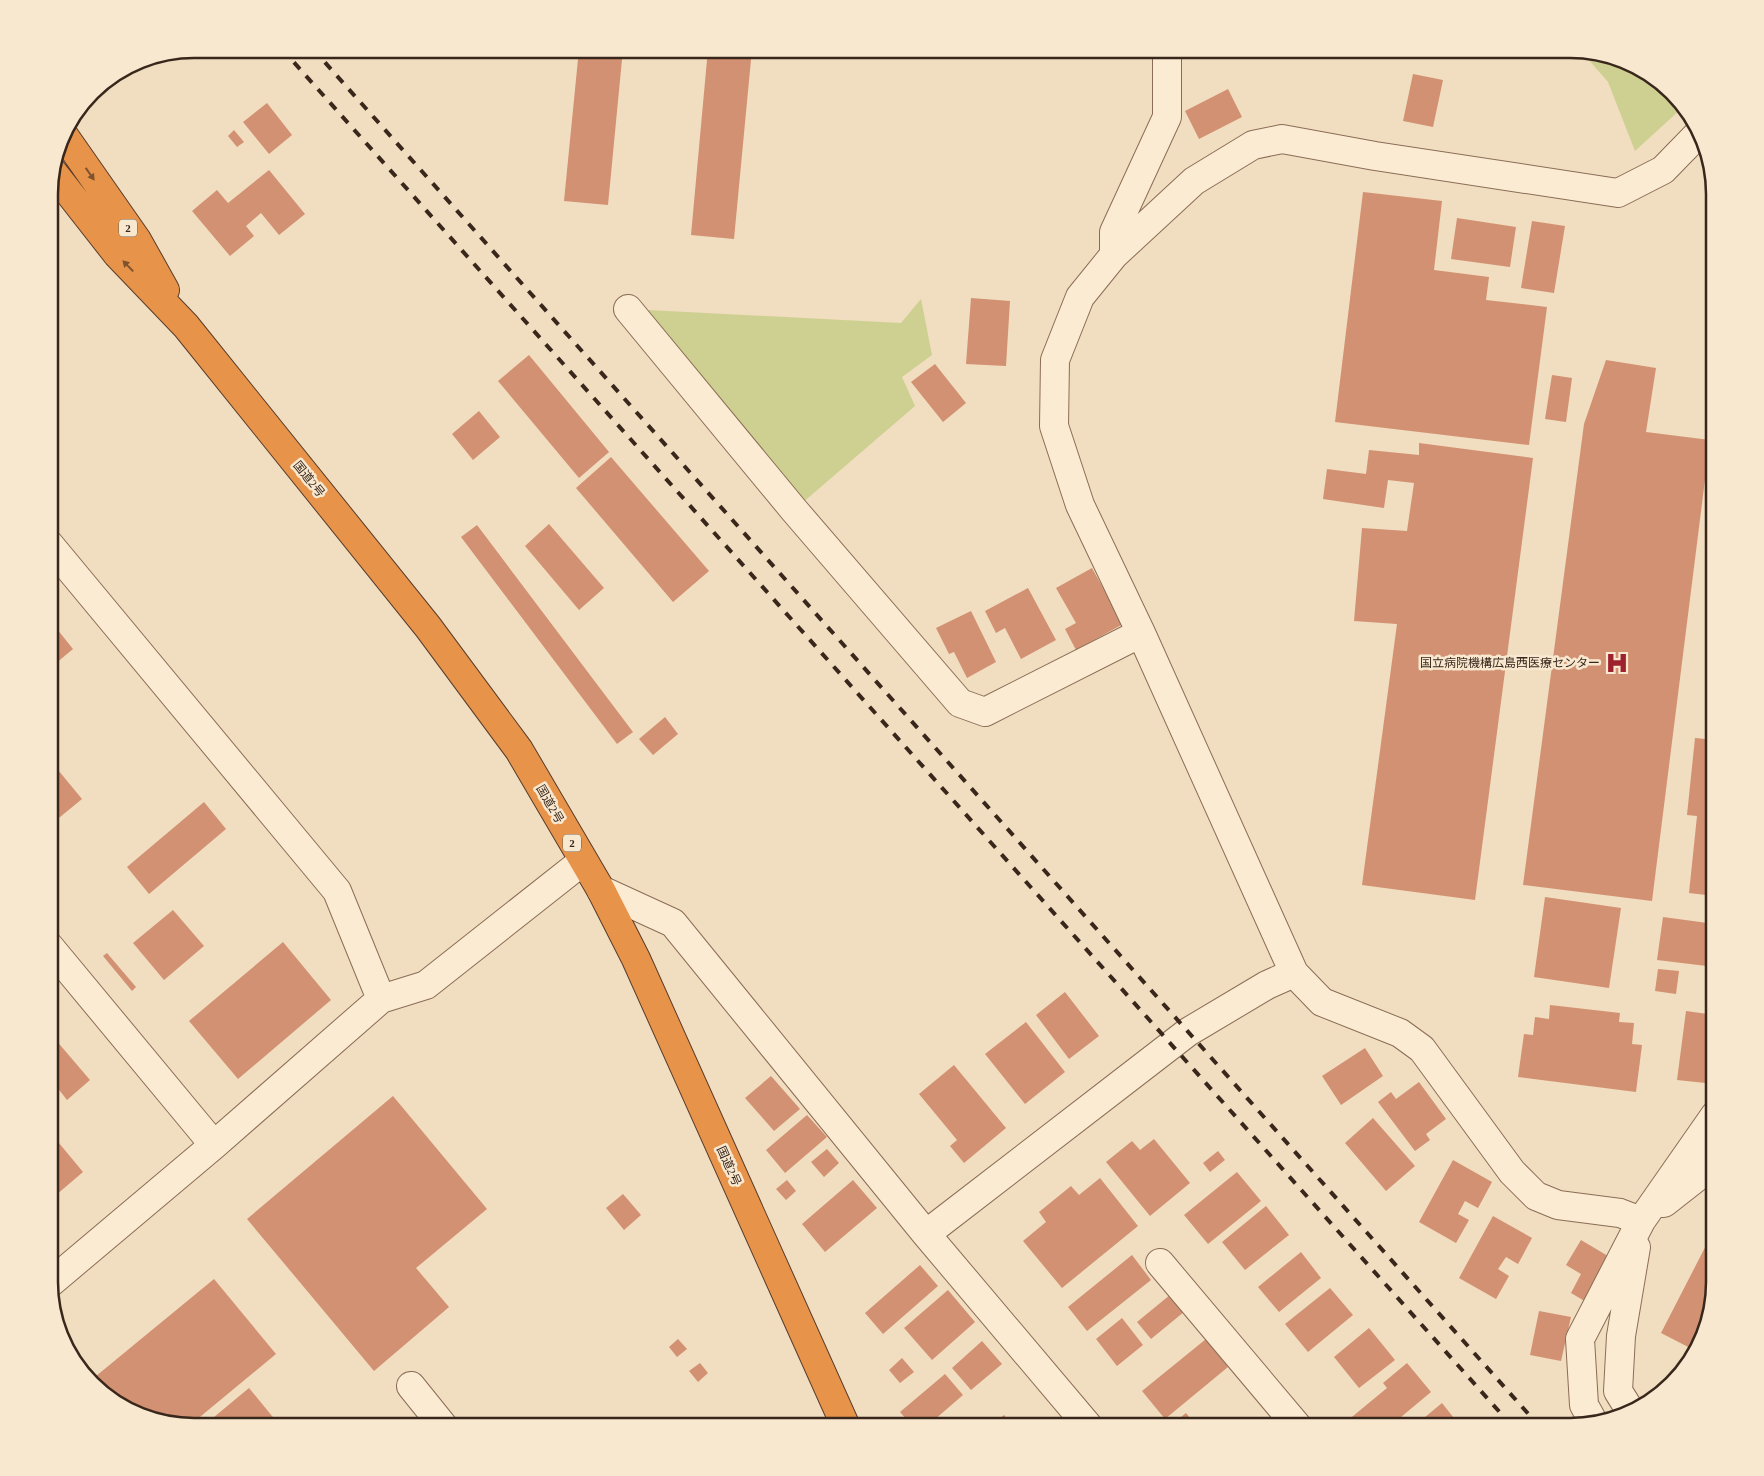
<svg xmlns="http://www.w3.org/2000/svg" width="1764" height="1476" font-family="'Times New Roman','Noto Sans JP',serif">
	<rect width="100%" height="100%" fill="#f1ddbf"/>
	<path fill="#ced092" d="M1581,51l45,9 40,25 16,23 -47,43 -27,-69z
		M921,299l11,56 -30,22 13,29 -121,104 -166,-201 273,14z"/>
	<path fill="#d29172" d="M579,49h44l-15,156 -44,-4z
		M708,49h44l-18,190 -43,-4z
		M153,57l-15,12 -5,-6 5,-3z
		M1413,74l30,6 -10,47 -30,-6z
		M1228,89l14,28 -43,22 -14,-28z
		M267,103l25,32 -23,19 -26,-32z
		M234,130l10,12 -7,5 -9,-11z
		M269,170l36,44 -26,21 -18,-22 -15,13 8,10 -24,20 -38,-45 25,-21 11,13z
		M1363,192l79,9 -8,69 55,7 -3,23 61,7 -18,138 -194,-23z
		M1457,218l59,9 -6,40 -59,-8z
		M1532,221l33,5 -11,67 -33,-5z
		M971,298l39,3 -4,65 -40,-2z
		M529,355l80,97 -30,26 -81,-97z
		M1606,360l50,8 -10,64 64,8 -58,461 -129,-16 61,-461z
		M935,364l31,39 -23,19 -32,-40z
		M1552,375l20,3 -6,44 -21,-3z
		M479,411l21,26 -27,23 -21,-26z
		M1419,443l114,15 -58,442 -113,-15 35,-261 -43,-3 8,-93 45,3 7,-48 -26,-3 -4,28 -61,-9 4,-30 39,5 3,-24 50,5z
		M611,457l98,114 -36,31 -97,-114z
		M549,524l55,64 -25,22 -54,-64z
		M477,525l156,207 -16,12 -156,-207z
		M1092,568l31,56 -47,26 -11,-21 11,-6 -20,-35z
		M1028,588l28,52 -35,19 -16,-31 -9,5 -11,-22z
		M971,611l25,51 -29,16 -13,-26 -5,2 -13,-26z
		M49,619l24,30 -24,20z
		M665,717l13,17 -25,21 -14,-16z
		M1695,738l20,2v156l-26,-3 8,-77 -10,-1z
		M49,759l33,40 -33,27z
		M204,802l22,27 -77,65 -22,-27z
		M1545,897l76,11 -12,80 -75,-11z
		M173,910l31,36 -40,34 -31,-37z
		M1663,917l52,7v43l-58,-7z
		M283,942l48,58 -93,79 -49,-58z
		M107,953l29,34 -4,4 -29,-35z
		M1658,969l21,2 -3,23 -21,-3z
		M1065,992l34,44 -30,23 -33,-44z
		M1550,1005l70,8 -1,9 15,1 -2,21 10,1 -6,47 -118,-15 6,-43 9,1 2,-18 14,2z
		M1686,1011l29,4v69l-38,-4z
		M1026,1022l39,50 -40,32 -40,-50z
		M49,1032l41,48 -23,20 -11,-14 -7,6z
		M1365,1048l18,28 -42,29 -19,-29z
		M954,1065l52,63 -42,35 -14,-17 7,-6 -38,-46z
		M771,1076l29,33 -26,22 -29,-33z
		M1419,1082l27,37 -20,15 4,6 -15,11 -37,-49 13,-10 5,7z
		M393,1096l94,113 -71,59 33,39 -75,64 -127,-152z
		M807,1115l20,22 -42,36 -19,-23z
		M1373,1118l42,48 -29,25 -41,-48z
		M49,1131l34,41 -34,29z
		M1154,1139l36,44 -40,33 -44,-54 26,-21 8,9z
		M827,1149l12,14 -15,14 -13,-15z
		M1218,1151l7,9 -15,12 -7,-9z
		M1453,1160l39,22 -14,26 -13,-7 -7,13 11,6 -13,23 -37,-21z
		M1237,1172l24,29 -53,43 -24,-29z
		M1100,1178l38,48 -76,62 -39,-47 23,-19 -7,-10 32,-26 8,9z
		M787,1180l9,11 -10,9 -10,-11z
		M853,1180l24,28 -52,44 -23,-28z
		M623,1194l18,21 -17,15 -18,-22z
		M1266,1206l23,29 -44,35 -23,-28z
		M1493,1216l39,22 -14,26 -12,-7 -8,12 11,7 -13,23 -37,-21z
		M1715,1228v55l-11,55 -8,13 -35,-18z
		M1581,1240l32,19 -25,44 -17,-10 10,-19 -15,-9z
		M1301,1252l20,26 -42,34 -21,-25z
		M1132,1255l19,25 -64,51 -19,-24z
		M920,1265l18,21 -55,48 -18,-21z
		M214,1279l62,75 -87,72 -51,-10 -40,-25 -8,-10z
		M1330,1288l23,27 -45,37 -23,-28z
		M948,1290l27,32 -43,38 -28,-32z
		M1176,1290l14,17 -39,32 -14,-17z
		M1539,1311l32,6 -10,44 -31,-6z
		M1122,1318l21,27 -26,21 -21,-27z
		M1369,1328l26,32 -36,28 -25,-31z
		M678,1339l9,10 -10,8 -8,-10z
		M1206,1339l22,28 -63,52 -23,-28z
		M982,1341l20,23 -31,26 -19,-22z
		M902,1358l12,14 -14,11 -11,-13z
		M700,1363l8,10 -10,9 -9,-11z
		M1407,1363l24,29 -42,35h-36l-6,-6 40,-33 -4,-5z
		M945,1374l18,21 -37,32h-13l-13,-15z
		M249,1388l32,39h-79z
		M1442,1403l19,24h-48z
		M1186,1413l8,10 -6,4h-15l-2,-2z
		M1004,1415l10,12h-24z"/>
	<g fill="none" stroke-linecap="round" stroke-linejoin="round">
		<defs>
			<path id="minor" d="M1114,255v-23l53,-115v-68
				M628,309l166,201 166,193 25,9 156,-79
				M49,544l288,347 44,108
				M601,890l72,33 253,311 163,193
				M49,946l165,199
				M1664,1203l51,-40
				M1641,1221l-21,-8 -62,-8 -22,-9 -24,-24 -90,-123 -22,-16 -78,-31 -28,-29 -153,-340 -61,-128 -26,-79 1,-66 25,-63 34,-42 80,-74 59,-36 29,-6 93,17 243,37 45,-23 37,-38
				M926,1234l262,-202 79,-47 27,-12
				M1160,1263l138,164
				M49,1284l165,-139 167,-146 45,-14 157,-124
				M411,1386l33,41
				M1631,1412l-13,-21 3,-55 15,-89
				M1594,1423l-10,-18 -4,-66 61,-118 74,-106"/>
			<path id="highway" d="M63,134l74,106 28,50
				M52,171l65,83 69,72 242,301 91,123 82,140 35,69 210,468"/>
		</defs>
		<use href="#minor" stroke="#8b6d56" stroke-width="30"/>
		<use href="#highway" stroke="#583c2b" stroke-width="30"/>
		<use href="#minor" stroke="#fbebd3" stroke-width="28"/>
		<use href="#highway" stroke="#e79349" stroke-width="28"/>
		<path stroke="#39271c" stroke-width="4" stroke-dasharray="9 9" stroke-linecap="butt" d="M282,49l1231,1378
			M313,49l1227,1378"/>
	</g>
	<defs><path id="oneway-solid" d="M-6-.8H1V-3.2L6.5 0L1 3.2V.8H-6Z" transform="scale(1.25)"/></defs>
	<g fill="#7f522e">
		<use href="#oneway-solid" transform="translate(90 174) rotate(55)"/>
		<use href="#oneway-solid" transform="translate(128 266) rotate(-134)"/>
	</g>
	<defs>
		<symbol id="hospital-bare" viewBox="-9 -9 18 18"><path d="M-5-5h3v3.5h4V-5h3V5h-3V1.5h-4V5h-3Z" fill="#9e222e" stroke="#f8e8cf" stroke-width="2.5" paint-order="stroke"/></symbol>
	</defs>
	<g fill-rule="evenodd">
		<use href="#hospital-bare" x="1601" y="647" width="32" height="32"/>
	</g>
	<g text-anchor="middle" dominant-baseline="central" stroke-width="5" stroke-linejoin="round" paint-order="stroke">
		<g fill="#f8e8cf" stroke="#726152" stroke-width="1">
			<rect x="119" y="219.5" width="18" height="17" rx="4"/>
			<rect x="563" y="834.5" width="18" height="17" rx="4"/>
		</g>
		<g font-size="11" font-weight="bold" fill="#39271c">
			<text x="128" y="228">2</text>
			<text x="572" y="843">2</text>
		</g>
		<g font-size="12" fill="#39271c" stroke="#f8e8cf">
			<text transform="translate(309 479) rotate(51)">国道2号</text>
			<text transform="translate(550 804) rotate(60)">国道2号</text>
			<text transform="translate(729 1166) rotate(66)">国道2号</text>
		</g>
		<g font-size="12" fill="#39271c" stroke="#f8e8cf" text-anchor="end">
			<text x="1600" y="663">国立病院機構広島西医療センター</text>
		</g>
	</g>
	<path d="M0 0H1764V1476H0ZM194 58H1570A136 136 0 0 1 1706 194V1282A136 136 0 0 1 1570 1418H194A136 136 0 0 1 58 1282V194A136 136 0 0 1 194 58Z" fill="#f8e8cf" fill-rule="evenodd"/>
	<path fill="none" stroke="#39271c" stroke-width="2.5" d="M194 58H1570A136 136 0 0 1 1706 194V1282A136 136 0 0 1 1570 1418H194A136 136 0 0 1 58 1282V194A136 136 0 0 1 194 58Z"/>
</svg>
